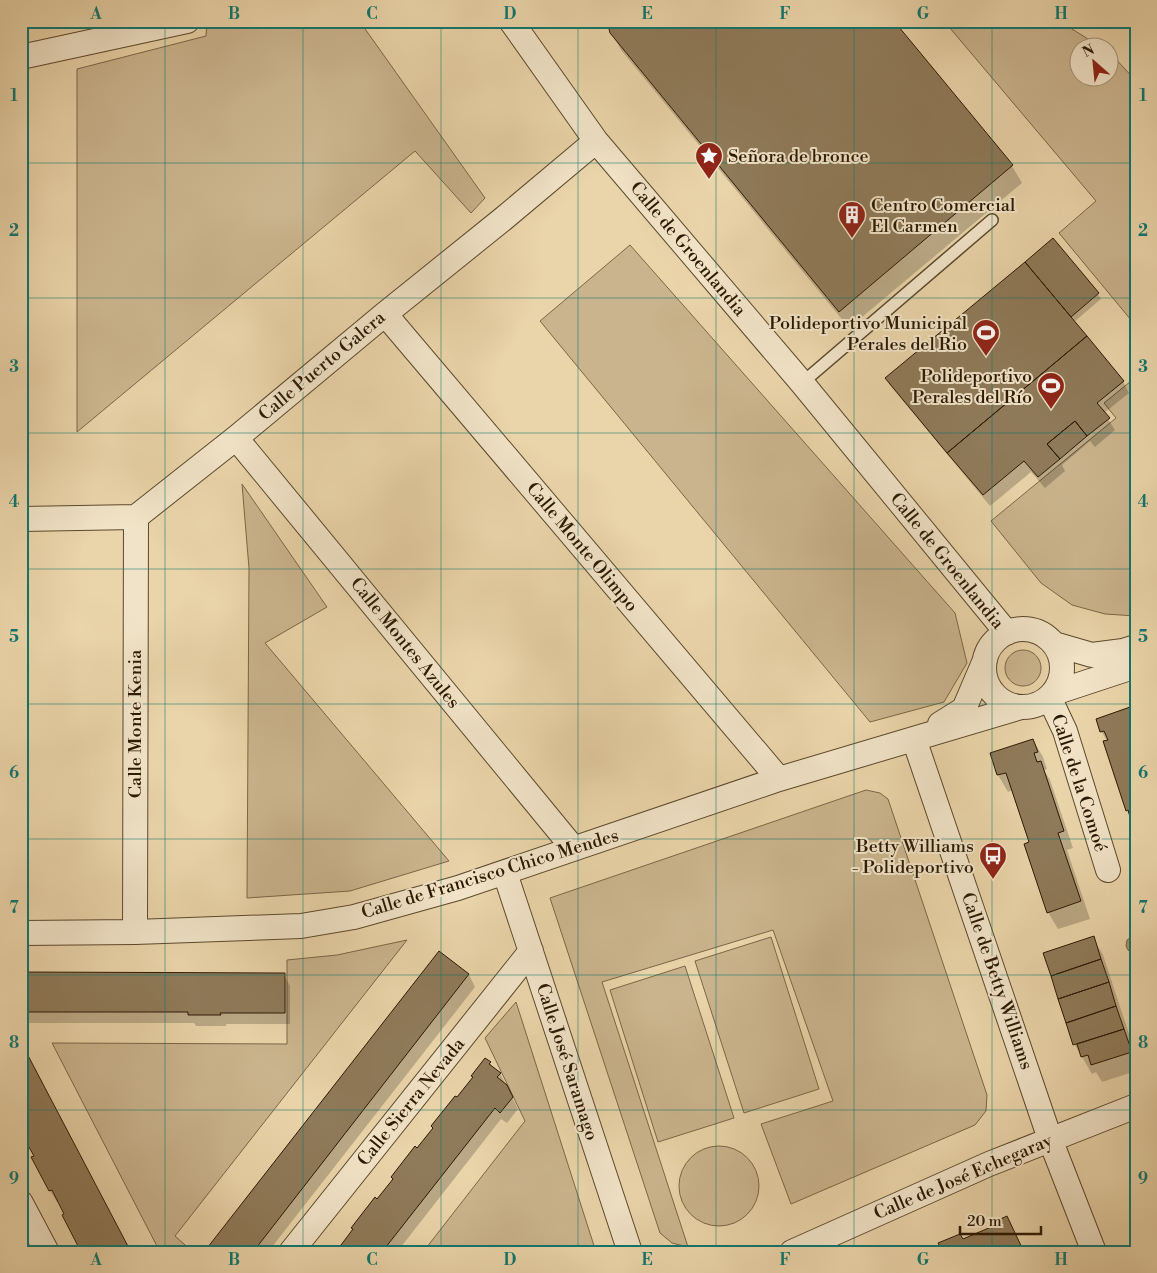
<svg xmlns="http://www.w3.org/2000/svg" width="1157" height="1273" font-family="'Libre Bodoni',serif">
	<rect width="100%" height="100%" fill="#ead4a9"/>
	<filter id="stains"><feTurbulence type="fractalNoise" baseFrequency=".004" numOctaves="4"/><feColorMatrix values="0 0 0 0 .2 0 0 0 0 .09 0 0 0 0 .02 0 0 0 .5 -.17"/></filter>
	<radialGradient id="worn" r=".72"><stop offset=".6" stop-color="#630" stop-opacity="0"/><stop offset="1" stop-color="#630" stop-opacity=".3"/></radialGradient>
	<path fill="#cab48d" stroke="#7b6648" d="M207,21h155l1,5 122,172 -14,15 -56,-62 -338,281v-363l129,-33z
		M944,21h118l2,3 37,23 -21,1v30h30v-25l3,3 23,25v245l-77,-93 37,-32z
		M630,245l325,368 12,50 -23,39 -74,20 -330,-401z
		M1136,377v239l-31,-2 -33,-9 -31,-22 -50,-62 125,-103 -12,-15z
		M242,484l85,123 -62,36 184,218 -99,30 -103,7 2,-330z
		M1005 668a18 18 0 1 1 36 0a18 18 0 1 1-36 0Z
		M866,790l14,3 8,6 99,296 -1,16 -11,14 -184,79 -30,-80 72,-23 -60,-171 -171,52 86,265 -16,-4 -12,-10 -110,-335z
		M771,937l48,152 -75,24 -49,-152z
		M407,940l-232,296 18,16h-33l-108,-209 235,1v-84l50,-5z
		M685,966l49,152 -76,24 -48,-152z
		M516,1002l80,250h-173l102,-131 -40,-83z
		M679 1186a40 40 0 1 1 80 0a40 40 0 1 1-80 0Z"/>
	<path fill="#a99471" stroke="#776345" d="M1134,935h2v28l-3,-9 -5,-4 -2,-4 1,-6z"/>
	<path fill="#0003" d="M892,21l120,145 10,17 -173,145 -228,-278 -10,-18z
		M1053,239l45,55 3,5 -27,23 49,59 6,12 -25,20 11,17 -20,17 -5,-6 -28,24 3,6 -20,17 -14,-16 -41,34 -101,-122 -3,-6z
		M1133,708l3,5v115l-9,-18 -20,-69 -6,-10z
		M1033,740l10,17 4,12 -3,1 6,10 23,68 -6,2 23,69 -32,10 -10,-17 -17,-69 -18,-53 -5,2 -10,-17z
		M1093,938l10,17 33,100v16l-34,11 -6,-10 -4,2 -17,-29 -30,-91z
		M439,953l30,22 6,12 -207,265h-63z
		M21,974l263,1 6,11v38h-64v2h-30l-2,-3h-173z
		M21,1046l45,169 -7,-14 -2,1 -7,-11 -14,-34 -15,-23z
		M490,1063l4,6 6,4 18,36 -11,14 -6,-4 -104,133h-62l3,-1 119,-152z"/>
	<path fill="#8f7a59" stroke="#2c1903" d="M607,21h287l119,144 -174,147 -229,-279z
		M1053,238l46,55 -28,24 -46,-55z
		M1025,262l62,74 -140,117 -62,-75z
		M1087,336l37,45 -27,22 13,15 -23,18 -12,-15 -28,23 13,15 -22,18 -14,-16 -41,34 -36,-42z
		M1075,421l12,15 -27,23 -13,-15z
		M1133,706l3,8v111l-1,-2 -3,1 -4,-14 -2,1 -23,-70 5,-1 -4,-9 -4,1 -4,-13z
		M1033,739l5,13 -4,1 3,9 4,-1 23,70 -6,2 23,68 -34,12 -23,-69 5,-2 -23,-69 -9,2 -7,-22z
		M1094,936l7,23 -50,17 -8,-23z
		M439,951l30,23 -216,278h-49z
		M1101,959l8,23 -51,17 -7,-23z
		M21,972l264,1v40h-65l1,2h-33v-3h-167z
		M1109,982l7,24 -50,17 -8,-24z
		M1116,1006l8,23 -51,16 -7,-22z
		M1124,1029l8,23 -41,13 -3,-10 -7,2 -4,-13z
		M21,1044h1l109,208h-48l-2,-5 -2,1 -17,-33 2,-1 -12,-24 -3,1 -18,-34 3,-1 -13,-23z
		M485,1058l6,4 -2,2 12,9 -4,4 10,8 6,12 -13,16 -5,-5 -113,144h-49l3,-4 2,1 15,-20 -2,-1 24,-31 2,2 16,-20 -2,-2 24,-31 2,2 16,-20 -2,-2 24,-30 2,1 16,-20 -2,-1z
		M1007,1216l17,36h-97l13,-5 -2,-4 22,-9 3,5 35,-15 -2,-3z"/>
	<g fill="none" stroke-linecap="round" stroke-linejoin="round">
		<defs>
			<path id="service" d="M802,383l190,-163"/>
			<path id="minor" d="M511,21l85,120 206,242 205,250
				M21,57l166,-36
				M385,314l394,465
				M236,438l315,383 23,28
				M21,519l115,-2 100,-79 149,-124 118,-95 93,-78
				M984 668a39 39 0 1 1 78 0a39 39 0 1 1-78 0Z
				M1054,644l38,11 31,-4 13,-4
				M1054,693l82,-27
				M1049,697l16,34 43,139
				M940,724l24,-15 21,-49
				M914,739l136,400 44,113
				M505,873l125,379
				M135,932l1,-415
				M21,933l114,-1 166,-6 53,-9 104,-29 321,-109 242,-72
				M21,1203l26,49
				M291,1252l240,-301
				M792,1252l197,-88 147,-58"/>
		</defs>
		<use href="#service" stroke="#5c482c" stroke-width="14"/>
		<use href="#minor" stroke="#5c482c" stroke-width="26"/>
		<use href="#service" stroke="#f1e3c7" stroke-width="11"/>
		<use href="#minor" stroke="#f1e3c7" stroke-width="24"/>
	</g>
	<path fill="none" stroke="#0f766e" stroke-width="1" stroke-opacity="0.55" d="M165,21v1231M303,21v1231M441,21v1231M578,21v1231M716,21v1231M854,21v1231M992,21v1231M21,163h1115M21,298h1115M21,433h1115M21,569h1115M21,704h1115M21,839h1115M21,975h1115M21,1110h1115"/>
	<defs>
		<symbol id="sight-pin" viewBox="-11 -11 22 30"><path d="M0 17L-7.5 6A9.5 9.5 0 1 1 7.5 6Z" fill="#8f2418" stroke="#f1e3c7"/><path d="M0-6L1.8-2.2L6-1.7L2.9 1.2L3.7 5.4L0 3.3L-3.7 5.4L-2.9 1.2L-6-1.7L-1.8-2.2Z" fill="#fff"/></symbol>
		<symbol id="building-pin" viewBox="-11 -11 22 30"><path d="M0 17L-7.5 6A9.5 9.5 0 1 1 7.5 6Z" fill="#8f2418" stroke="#f1e3c7"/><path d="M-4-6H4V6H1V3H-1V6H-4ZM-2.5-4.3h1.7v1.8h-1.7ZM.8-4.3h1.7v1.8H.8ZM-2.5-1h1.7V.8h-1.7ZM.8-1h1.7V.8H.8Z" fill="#fff"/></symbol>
		<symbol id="stadium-pin" viewBox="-11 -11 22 30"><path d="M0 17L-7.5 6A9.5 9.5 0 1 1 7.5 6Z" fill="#8f2418" stroke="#f1e3c7"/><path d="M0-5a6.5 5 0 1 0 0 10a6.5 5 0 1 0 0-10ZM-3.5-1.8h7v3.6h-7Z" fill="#fff"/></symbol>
		<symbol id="bus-pin" viewBox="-11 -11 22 30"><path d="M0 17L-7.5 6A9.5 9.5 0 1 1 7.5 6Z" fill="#8f2418" stroke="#f1e3c7"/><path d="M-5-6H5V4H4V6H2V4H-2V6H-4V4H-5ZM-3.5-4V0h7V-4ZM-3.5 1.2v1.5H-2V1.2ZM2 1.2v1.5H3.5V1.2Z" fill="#fff"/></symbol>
	</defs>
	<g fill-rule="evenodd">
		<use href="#sight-pin" x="693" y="140" width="32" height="43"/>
		<use href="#building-pin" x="836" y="199" width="32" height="43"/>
		<use href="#stadium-pin" x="970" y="317" width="32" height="43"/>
		<use href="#stadium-pin" x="1035" y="370" width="32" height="43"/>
		<use href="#bus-pin" x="977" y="840" width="32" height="43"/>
	</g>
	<g text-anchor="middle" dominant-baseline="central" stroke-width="4" stroke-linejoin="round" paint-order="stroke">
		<g font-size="18" fill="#2c1903" stroke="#f1e3c7" text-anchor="end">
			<text x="728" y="156" text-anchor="start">Señora de bronce</text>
			<text x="871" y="205" text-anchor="start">Centro Comercial<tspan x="871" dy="21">El Carmen</tspan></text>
			<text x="967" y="323">Polideportivo Municipal<tspan x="967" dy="21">Perales del Rio</tspan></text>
			<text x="1032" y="376">Polideportivo<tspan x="1032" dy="21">Perales del Río</tspan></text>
			<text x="974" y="846">Betty Williams<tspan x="974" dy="21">- Polideportivo</tspan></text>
		</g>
		<g font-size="18" fill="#2c1903" stroke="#f1e3c7">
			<text transform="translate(688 249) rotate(50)">Calle de Groenlandia</text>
			<text transform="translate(322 366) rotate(-40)">Calle Puerto Galera</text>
			<text transform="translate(582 547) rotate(50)">Calle Monte Olimpo</text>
			<text transform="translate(947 561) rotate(51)">Calle de Groenlandia</text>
			<text transform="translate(405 643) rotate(51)">Calle Montes Azules</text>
			<text transform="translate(135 724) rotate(-90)">Calle Monte Kenia</text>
			<text transform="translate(1079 783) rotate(72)">Calle de la Comoé</text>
			<text transform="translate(490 874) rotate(-17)">Calle de Francisco Chico Mendes</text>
			<text transform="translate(997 981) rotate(71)">Calle de Betty Williams</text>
			<text transform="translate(567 1062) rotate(72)">Calle José Saramago</text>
			<text transform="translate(411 1102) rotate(-51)">Calle Sierra Nevada</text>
			<text transform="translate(963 1177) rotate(-23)">Calle de José Echegaray</text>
		</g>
	</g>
	<rect width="1157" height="1273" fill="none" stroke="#ead4a9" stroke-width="55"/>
	<g transform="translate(1094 62) rotate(333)"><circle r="24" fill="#f1e3c7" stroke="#a29279"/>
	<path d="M0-4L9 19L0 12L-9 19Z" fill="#8f2418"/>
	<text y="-8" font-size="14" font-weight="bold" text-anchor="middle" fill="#2c1903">N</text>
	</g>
	<path d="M960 1226v8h81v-8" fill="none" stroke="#2c1903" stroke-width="2.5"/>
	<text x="967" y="1226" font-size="15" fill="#2c1903" stroke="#f1e3c7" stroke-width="4" paint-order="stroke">20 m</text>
	<rect x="28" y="28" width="1102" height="1218" fill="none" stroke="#0f766e" stroke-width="2"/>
	<g font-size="16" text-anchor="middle" font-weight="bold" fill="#0f766e">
		<text x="96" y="19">A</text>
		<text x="234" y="19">B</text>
		<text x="372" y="19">C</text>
		<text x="510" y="19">D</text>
		<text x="647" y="19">E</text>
		<text x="785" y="19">F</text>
		<text x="923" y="19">G</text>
		<text x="1061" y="19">H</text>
		<text x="14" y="101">1</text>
		<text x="1143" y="101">1</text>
		<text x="14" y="236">2</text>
		<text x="1143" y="236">2</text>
		<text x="14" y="372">3</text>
		<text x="1143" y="372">3</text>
		<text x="14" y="507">4</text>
		<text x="1143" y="507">4</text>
		<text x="14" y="642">5</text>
		<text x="1143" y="642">5</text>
		<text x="14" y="778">6</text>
		<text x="1143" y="778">6</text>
		<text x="14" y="913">7</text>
		<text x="1143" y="913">7</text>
		<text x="14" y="1048">8</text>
		<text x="1143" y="1048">8</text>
		<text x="14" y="1184">9</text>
		<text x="1143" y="1184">9</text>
		<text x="96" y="1265">A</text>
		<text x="234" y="1265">B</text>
		<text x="372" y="1265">C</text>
		<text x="510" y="1265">D</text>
		<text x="647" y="1265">E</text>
		<text x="785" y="1265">F</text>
		<text x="923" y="1265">G</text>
		<text x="1061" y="1265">H</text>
	</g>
	<rect width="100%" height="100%" filter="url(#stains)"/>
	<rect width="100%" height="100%" fill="url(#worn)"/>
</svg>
